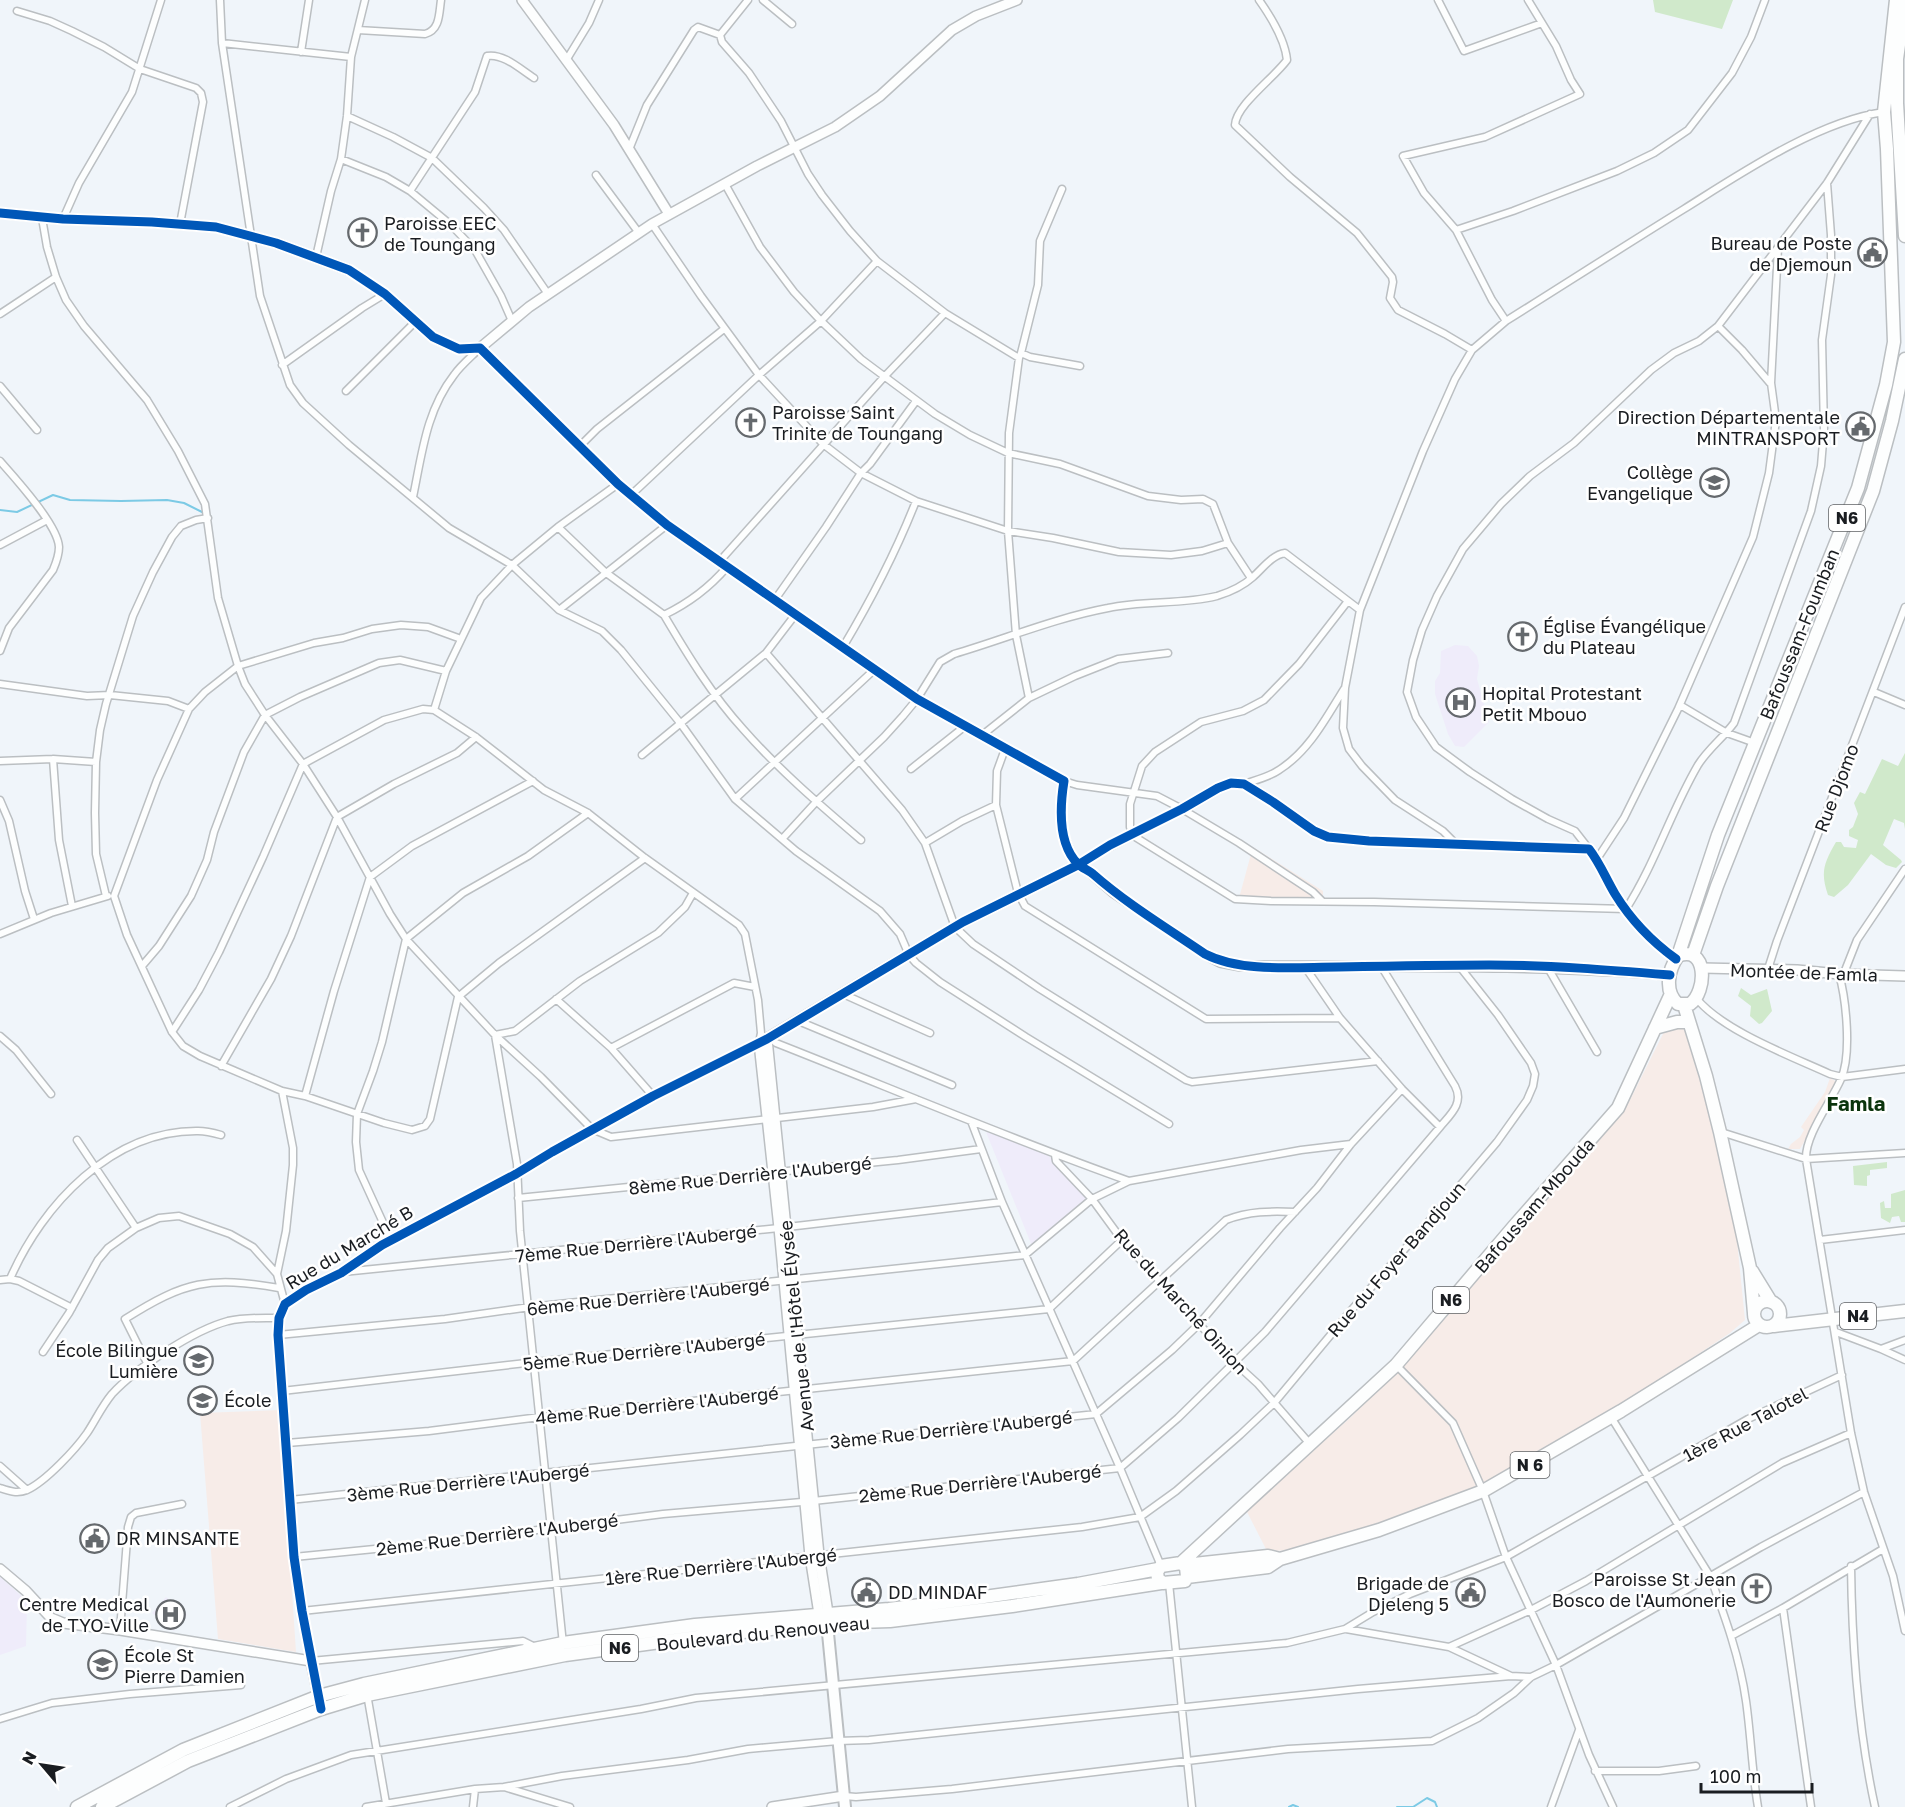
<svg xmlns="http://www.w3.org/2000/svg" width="1905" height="1807" font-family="'Golos Text',sans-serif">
	<rect width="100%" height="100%" fill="#f0f5fa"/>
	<path fill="#f7ece8" d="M1253,847l70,44v9l-84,-2z
		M1668,1024l19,1 9,25 40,181 9,89 -15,13 -108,72 -131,76 -67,29 -127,40 -30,1 -21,-41 105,-93 32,-33 66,-73 180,-209z
		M1830,1078l7,4 -37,67h-12l3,-5 9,-7 4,-7 -3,-3 24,-35z
		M280,1410l16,242 -78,-13 -18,-226z"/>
	<path fill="#efecfa" d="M1455,645l13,1 9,10 2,10 -2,13 12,43 -25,25 -9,-1 -7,-12 -13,-40v-13l5,-8 1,-22z
		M986,1132l57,18 46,48 -57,48z
		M0,1577l26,23 1,4 -1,42 -26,9z
		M166,1597l21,18 -13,16 -22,-18z"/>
	<path fill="#d0e9cb" d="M1653,0h80l-11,29 -67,-17z
		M1905,753v76l-1,-6 -10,-4 -11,26 18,15 1,2 -6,6 -10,-3 -15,-11 -23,31 -14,12 -6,-2c-8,-23 -4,-32 8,-53h5l3,5 12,1 2,-8 -9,-4v-6l4,-3 5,-13 -4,-11 6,-11 5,2 17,-35 16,7z
		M1741,988l10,7 16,-6 5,22 -10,12 -3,1 -9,-8 1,-10 -13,-10z
		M1887,1162v6l-17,2v5l-3,1v10l-13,-1 -1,-19z
		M1905,1190v32h-4l-2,-6 -7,1 -2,6 -9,-5 -1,-15 4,-2 1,7h6v-14z"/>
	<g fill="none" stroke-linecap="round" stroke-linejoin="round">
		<path stroke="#7ccae5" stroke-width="2" d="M0,510l17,2 36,-17 17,5 51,1 46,-1 17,3 18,9
			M1289,1807l4,-2 5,2
			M1397,1807h16l14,-9 8,4 2,5"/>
		<defs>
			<path id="street" d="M220,0l2,43 38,253 30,89 13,18 46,42 100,83 63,37 47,45 43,21 19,19 60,74 54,75 61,52 84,60 20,23 9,21 7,8 24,19 86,55 143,87
				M748,0l-28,35 2,7 27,31 32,48 27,53 14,21 28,36 27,30 68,52 74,45
				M763,0l29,24
				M1259,0c12,17 26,39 28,60 -13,18 -51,45 -52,65l55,52 67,56 35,44 1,5 -3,16 8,12 47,24 27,16
				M1438,0l26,51 78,-28
				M17,11l33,10 22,10 32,16 36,22 56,19 5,5 2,9 -23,122
				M358,30l67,4c15,-4 14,-20 16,-34
				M222,43l129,14
				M301,52l8,-52
				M567,59l22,-36 10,-23
				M347,116l46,21 39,21 52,50 20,22 44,64
				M630,147l17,-42 47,-75 4,-3 22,8
				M341,159l45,18 24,14 41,34 24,25 26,46 11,25
				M596,175l43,58
				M725,184l35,63 34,45 27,29 40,38 74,55 35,21 38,18 52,11 88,32 33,4 22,-1 10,5 15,39 23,35
				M410,191l65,-99 12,-36c16,-3 33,13 47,22
				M42,218l5,29 9,30 10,23 18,26 63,74 31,51 27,53 13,94 20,68 7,18 20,31 38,49 34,53 53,97 16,25 89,96 46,42 51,52 19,8 262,-30 43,-8
				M63,219l16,-36 53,-91 29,-92
				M652,224l49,72 58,79 64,69 38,29 55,28 92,30 45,7 66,14 52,3 31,-4 26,-8
				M1456,230l57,-19 104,-40 37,-18 34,-23 44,-57 19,-36 14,-37
				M316,257l15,-66 10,-32 6,-43 4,-59 14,-57
				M0,314l56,-37
				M1506,321l-14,-21 -36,-70 -32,-37 -21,-37 82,-19 95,-43 -9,-14 -15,-34 -28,-46
				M1718,326l24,24 28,33
				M1021,353l17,-68 2,-44 22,-52
				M282,365l80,-57 23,-14
				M0,386l37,44
				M346,391l69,-69
				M579,447l18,-18 127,-100
				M0,461c15,17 58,64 59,86 0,8 -3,16 -6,23l-44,58 -9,23
				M631,495l128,-120 62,-54 56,-60
				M413,497c9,-43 13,-86 41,-122 7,-10 17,-18 26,-27l138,136 49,41 250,174 147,82c-5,34 -4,53 14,84 34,-21 71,-36 104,-56 15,-9 31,-23 49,-26 29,-4 69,47 98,54 27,7 59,5 87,6 58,2 115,6 173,6 11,14 17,30 26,45 16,26 36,47 61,65
				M558,527l47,45 59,43c25,-12 45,-27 63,-48
				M0,545l47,-25
				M719,562l165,-185 61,-64
				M774,601l52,-74 35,-54 9,-9 46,-63
				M1348,601l-49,63 -35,36 -21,11 -42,11 -46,30 -13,14 -12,38v23l2,8 103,64 36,2 103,1 252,7c29,-45 45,-98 72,-144 10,-16 25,-27 36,-42l77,-212 10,-45 3,-36 -2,-90 9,-65v-40l-4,-52
				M559,610l108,-85
				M664,615c23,39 48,80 79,114 36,41 77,76 118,111
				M461,639l-33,-12 -27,-2 -29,4 -29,9 -29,5 -76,23 -33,26 -16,17 -32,71 -43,116 13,39 45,97 11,14 17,10 82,35 23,5 79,27 28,7 13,-4 5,-7 28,-122 41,-34 146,-105
				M843,647c28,-47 53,-95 73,-146
				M766,653l136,157 23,33 30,84 18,17 67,45 146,91 6,2 186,-21
				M0,684l87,12 23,-1 58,6 21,8
				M1874,692l31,13
				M1029,698l-13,-63 -8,-104 1,-98 10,-75 2,-5 9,4 50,9
				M1680,705l47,28 28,10
				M434,710l12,-39 35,-73 31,-33 46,-38 60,-43
				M981,736l48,-38 46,-22 43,-17 50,-6
				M1005,749l-8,22 -1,34 22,88 7,13 181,113 134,-1
				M642,755l124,-102 29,-38
				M53,759l6,81 13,66
				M0,761l53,-2 43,3
				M911,769l53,-42
				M1064,781l13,4 80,11 25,13 57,34 74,49 9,9
				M1244,784c12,-4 25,-7 35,-14 30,-19 47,-52 65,-81
				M735,799l140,-130
				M0,800l9,21 16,70 9,28
				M783,838l33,-36 68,-65 19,-21 14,-17 23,-37 14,-8c51,-15 101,-36 154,-46 36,-8 73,-3 109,-12 13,-4 26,-10 36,-19 10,-9 19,-22 32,-24l75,57
				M925,843l37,-22 34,-16
				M1457,845l-14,-14 -48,-31 -33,-34 -13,-17 -6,-21 2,-40 15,-78 63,-159 32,-72 17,-29 34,-29c59,-37 118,-75 178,-112 56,-35 134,-88 200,-97
				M1589,849l-14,-18 -27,-12 -36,-20 -42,-27 -34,-25 -20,-30 -9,-25 6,-32 9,-30 15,-34 26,-47 38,-45 29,-28 44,-33 77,-73 23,-17 25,-12 19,-15 109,-143 43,-69
				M1597,859l27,-41 54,-109 75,-172 16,-64 7,-53 -5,-37 7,-135
				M106,896l-10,-42 -1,-41 1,-51 4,-32 6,-26 27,-88 20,-44 19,-35 9,-11 15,-6 12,-2
				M0,934l51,-21 57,-17
				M142,966l17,-20 32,-50 16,-36 7,-28 30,-80 21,-37 35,-18 79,-34 21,-3 46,11
				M1305,967l35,51 62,71 38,38
				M1548,968l49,84
				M1768,969l9,-28 128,-334
				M1844,973l13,-33 48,-71
				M1839,974c7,25 13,80 2,105 -10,23 -36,56 -35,80l45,274 13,59 29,84 12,55
				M843,994l87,39
				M1696,998c27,33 95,58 134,76l12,3 63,-8
				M556,999l55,49 42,48
				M796,1020l156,65
				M172,1032l27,-42 20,-38 44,-95 40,-93 81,-44 39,-11 11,1 42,27 68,53 44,23 57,45 94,67 6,9 13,66 3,33 -2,10 -106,53 -101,56 -36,22 -105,54 -70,45 -46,24 -10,7 -3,6 -3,8 -1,17c8,109 12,219 33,326l212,-20 12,6
				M0,1036l16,14 35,44
				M769,1037l7,6c117,46 234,96 353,138
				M611,1048l123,-65 21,4
				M221,1066l50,-87 20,-43 46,-119 57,-33 63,-31 19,-16
				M282,1091l11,57v17l-7,66 -9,43 8,30
				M305,1096l29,-105 36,-114 42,-31 121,-65
				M971,1121l31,81 118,266 41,98
				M1721,1132l85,27 99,-6
				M77,1140l59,88
				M1055,1155l1,6 36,38 30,41 113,123 23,21 52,60
				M518,1198l380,-38 83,-11
				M391,1240l-32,-70 -3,-28 1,-28 16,-43 9,-29 24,-103 57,-46 65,-37 60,-43
				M1820,1240l85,-10
				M343,1272l436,-44 223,-26
				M10,1279c32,-74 102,-149 188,-148 8,0 16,2 23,4
				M0,1280l10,-1 9,2 53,27
				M1836,1332l45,17 24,11
				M278,1335l167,-16 85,-12 495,-52 67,-56 37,-18 172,-31 50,-6
				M1881,1349l24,-9
				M43,1352l26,-39 29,-53 10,-12 28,-20 23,-10 20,-2 51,18 23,13 24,27
				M148,1365l-23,-46c60,-38 84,-43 154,-31
				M1396,1365l57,58 30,68 23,66 50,108 33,90 24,52
				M282,1391l253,-29 514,-53 73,-69
				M1611,1417l99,159c15,41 30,82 36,125 5,35 6,71 12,106
				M287,1443l142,-12 111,-14 533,-56 153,-141c23,-9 44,-9 69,-8
				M0,1466l27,24
				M0,1488c9,3 17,6 27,2 19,-9 48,-40 60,-57 8,-12 15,-27 25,-39 24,-26 82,-64 116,-73 17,-4 34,-3 51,-3
				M290,1500l806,-86 76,-64 27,-26 81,-96 37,-40 34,-44 51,-55
				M294,1557l141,-14 228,-29 150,-13 307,-33 58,-50 87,-86 175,-205c11,-13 24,-24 15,-41l-74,-120
				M1851,1566c1,81 7,163 24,241
				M1169,1583l23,224
				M1783,1608l28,199
				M302,1611l780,-84 58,-10 36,-26 64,-56 34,-32 74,-89 110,-126 39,-46 30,-42 6,-14 2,-12 -4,-11 -33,-48 -38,-48
				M1346,1629l103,18 62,29
				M120,1630l8,-103 3,-10 5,-4 46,-9
				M1731,1636l52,-28 100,-59
				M563,1644l-43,-413 -3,-67 -22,-129 20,-4 65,-50 78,-48 27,-26 8,-14
				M1449,1647l82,-37 55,-29 196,-118 69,-30
				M367,1694l19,109
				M0,1719l52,-16 78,-9 111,-9
				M1595,1771h64l37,-5
				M504,1787l58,-11 126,-16 60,-11 90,-8 31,-1 489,-51 153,-13 20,1
				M844,1796l12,1 96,-8 336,-40 144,-8 46,-23 36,-25 17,-16 25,-12 205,-118 103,-55
				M230,1807l56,-28 65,-24 290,-46 55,-11 591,-55 58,-14 28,-17 37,-18 96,-37 242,-138 94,-44
				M366,1807l109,-18 29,-2 66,20
				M473,1807l2,-18
				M1551,1807l28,-77"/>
			<path id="secondary" d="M522,0l92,125 55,89
				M0,213l63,6 89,3 64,5 60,16 73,27 36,24 48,43 26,12 21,-1 49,-41 123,-83 105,-58 78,-39 45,-31 72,-66 24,-14 41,-16
				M1702,968l95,2 42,4 66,2
				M767,1039l52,516 9,58
				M0,1569l26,22 25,27 12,5 57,7 191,31 10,48
				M819,1614l-9,-58 -31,-328 -20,-185 204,-121 115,-57 11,6 24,21 92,62 15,8 21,4c143,1 286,-3 429,9
				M772,1807l72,-11"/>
			<path id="primary" d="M828,1616l-1,7 18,184"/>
			<path id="highway" d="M1905,2l-8,57v44l8,133
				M1693,955l24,-69 156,-395 19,-70 13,-62
				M1678,956c30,-12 29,36 12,48h-12c-14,-12 -10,-34 0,-48l40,-121 140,-347 28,-103 8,-43 -7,-193 -3,-37 12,-112
				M1684,1005l22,71 14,56 30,136 4,45
				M1655,1028l22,-6h12
				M1752,1271l19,31
				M1754 1314a13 13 0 1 1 26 0a13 13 0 1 1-26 0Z
				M1774,1326l131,-15
				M1181,1563l215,-198 119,-140 103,-117 52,-112
				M1181,1563l5,4 1,10 -2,4 -22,2 -5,-4 -1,-7 4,-6z
				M1185,1565l83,-9 12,3
				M1187,1577l81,-10 12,-8 99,-29 104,-39 138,-80 138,-86
				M77,1807l106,-57 136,-54 45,-12 199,-41 132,-18 194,-16 88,-11 101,-14 80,-15
				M102,1807l86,-46 133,-52 46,-14 198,-40 132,-18 130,-14 63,-2 122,-15 149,-23"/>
		</defs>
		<use href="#street" stroke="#bbbfc2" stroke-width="9"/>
		<use href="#secondary" stroke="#bbbfc2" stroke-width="12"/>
		<use href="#primary" stroke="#bbbfc2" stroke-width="14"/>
		<use href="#highway" stroke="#bbbfc2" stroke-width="15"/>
		<use href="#street" stroke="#fdfefe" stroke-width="6"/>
		<use href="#secondary" stroke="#fdfefe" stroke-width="9"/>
		<use href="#primary" stroke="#fdfefe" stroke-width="10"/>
		<use href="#highway" stroke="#fdfefe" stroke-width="12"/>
		<defs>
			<path id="cycleway" d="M0,213l63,6 89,3 64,5 60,16 73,27 36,24 48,43 26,12 21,-1 138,136 49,41 250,174 147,82c-4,25 -6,63 14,83 4,4 10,6 15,10 34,30 74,54 112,80 37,19 92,13 134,13 50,-1 100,-2 150,-2 60,0 121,5 181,10
				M321,1709l-19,-98 -8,-54 -16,-222 1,-17 6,-14 21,-14 35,-17 41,-28 134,-71 36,-22 101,-56 114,-57 196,-117 115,-57 32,-20 72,-36 36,-21 13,-5 13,1 29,18 41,29 14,6 41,4 220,8c11,14 17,30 26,45 16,26 36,47 61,65"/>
		</defs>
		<use href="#cycleway" stroke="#fff" stroke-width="13"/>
		<use href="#cycleway" stroke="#0057b8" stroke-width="9"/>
	</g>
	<defs>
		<symbol id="church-ring" viewBox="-11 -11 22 22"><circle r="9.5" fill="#fff" stroke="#65696d" stroke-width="1.5"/><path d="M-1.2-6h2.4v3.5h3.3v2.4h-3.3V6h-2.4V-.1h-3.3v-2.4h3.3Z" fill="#65696d"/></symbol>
		<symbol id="civic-ring" viewBox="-11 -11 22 22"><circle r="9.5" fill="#fff" stroke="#65696d" stroke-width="1.5"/><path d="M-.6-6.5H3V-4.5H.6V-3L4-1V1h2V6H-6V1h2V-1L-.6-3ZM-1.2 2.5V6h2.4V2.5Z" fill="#65696d"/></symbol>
		<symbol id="school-ring" viewBox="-11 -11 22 22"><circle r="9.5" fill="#fff" stroke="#65696d" stroke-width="1.5"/><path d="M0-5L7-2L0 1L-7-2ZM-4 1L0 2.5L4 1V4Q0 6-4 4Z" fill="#65696d"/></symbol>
		<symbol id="hospital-ring" viewBox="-11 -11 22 22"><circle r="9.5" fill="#fff" stroke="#65696d" stroke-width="1.5"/><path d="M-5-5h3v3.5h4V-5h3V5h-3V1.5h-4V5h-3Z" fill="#65696d"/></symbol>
	</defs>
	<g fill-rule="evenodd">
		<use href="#church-ring" x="346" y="216" width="33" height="33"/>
		<use href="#civic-ring" x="1856" y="236" width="33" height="33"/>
		<use href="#church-ring" x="734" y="406" width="33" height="33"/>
		<use href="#civic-ring" x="1844" y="410" width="33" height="33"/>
		<use href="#school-ring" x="1698" y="466" width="33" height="33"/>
		<use href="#church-ring" x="1506" y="620" width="33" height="33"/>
		<use href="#hospital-ring" x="1444" y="686" width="33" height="33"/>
		<use href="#school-ring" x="182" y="1344" width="33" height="33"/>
		<use href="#school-ring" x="186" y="1384" width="33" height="33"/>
		<use href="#civic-ring" x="78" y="1522" width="33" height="33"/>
		<use href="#church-ring" x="1740" y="1572" width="33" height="33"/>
		<use href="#civic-ring" x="850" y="1576" width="33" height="33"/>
		<use href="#civic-ring" x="1454" y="1576" width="33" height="33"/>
		<use href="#hospital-ring" x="154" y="1598" width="33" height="33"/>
		<use href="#school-ring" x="86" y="1648" width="33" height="33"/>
	</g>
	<g text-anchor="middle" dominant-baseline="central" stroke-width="5" stroke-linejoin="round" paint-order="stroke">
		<g fill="#fff" stroke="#5f6164" stroke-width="1.5">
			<rect x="1829" y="505" width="36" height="26" rx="4.5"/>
			<rect x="1433" y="1287" width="36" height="26" rx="4.5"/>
			<rect x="1840" y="1303" width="36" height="26" rx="4.5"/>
			<rect x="1510.5" y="1452" width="39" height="26" rx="4.5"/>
			<rect x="602" y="1635" width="36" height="26" rx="4.5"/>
		</g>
		<g font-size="16" font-weight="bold" fill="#1a1d21">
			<text x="1847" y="518">N6</text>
			<text x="1451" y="1300">N6</text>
			<text x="1858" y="1316">N4</text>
			<text x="1530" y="1465">N 6</text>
			<text x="620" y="1648">N6</text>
		</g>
		<g font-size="18" fill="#1a1d21" stroke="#fff" text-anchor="start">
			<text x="384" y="223">Paroisse EEC<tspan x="384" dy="21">de Toungang</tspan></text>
			<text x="1852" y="243" text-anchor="end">Bureau de Poste<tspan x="1852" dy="21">de Djemoun</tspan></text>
			<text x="772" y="412">Paroisse Saint<tspan x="772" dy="21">Trinite de Toungang</tspan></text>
			<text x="1840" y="417" text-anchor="end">Direction Départementale<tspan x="1840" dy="21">MINTRANSPORT</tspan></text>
			<text x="1693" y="472" text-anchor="end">Collège<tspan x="1693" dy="21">Evangelique</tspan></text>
			<text x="1543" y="626">Église Évangélique<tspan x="1543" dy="21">du Plateau</tspan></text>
			<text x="1482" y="693">Hopital Protestant<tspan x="1482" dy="21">Petit Mbouo</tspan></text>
			<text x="178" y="1350" text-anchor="end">École Bilingue<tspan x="178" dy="21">Lumière</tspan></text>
			<text x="224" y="1400">École</text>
			<text x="116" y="1538">DR MINSANTE</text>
			<text x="1736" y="1579" text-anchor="end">Paroisse St Jean<tspan x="1736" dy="21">Bosco de l'Aumonerie</tspan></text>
			<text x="1449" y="1583" text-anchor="end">Brigade de<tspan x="1449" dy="21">Djeleng 5</tspan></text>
			<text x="888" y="1592">DD MINDAF</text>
			<text x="149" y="1604" text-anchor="end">Centre Medical<tspan x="149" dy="21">de TYO-Ville</tspan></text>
			<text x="124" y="1655">École St<tspan x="124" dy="21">Pierre Damien</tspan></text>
		</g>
		<g font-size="18" fill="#1a1d21" stroke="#fff">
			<text transform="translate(1799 634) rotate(-68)">Bafoussam-Foumban</text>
			<text transform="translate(1836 788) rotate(-69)">Rue Djomo</text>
			<text transform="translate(1804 972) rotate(2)">Montée de Famla</text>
			<text transform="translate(750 1175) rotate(-6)">8ème Rue Derrière l'Aubergé</text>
			<text transform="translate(1534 1205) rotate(-49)">Bafoussam-Mbouda</text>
			<text transform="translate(636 1243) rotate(-6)">7ème Rue Derrière l'Aubergé</text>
			<text transform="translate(349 1247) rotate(-31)">Rue du Marché B</text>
			<text transform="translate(1396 1259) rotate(-49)">Rue du Foyer Bandjoun</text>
			<text transform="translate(648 1296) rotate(-6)">6ème Rue Derrière l'Aubergé</text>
			<text transform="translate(1181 1301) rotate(48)">Rue du Marché Oinion</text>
			<text transform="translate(796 1326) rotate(-96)">Avenue de l'Hôtel Élysée</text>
			<text transform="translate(644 1351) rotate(-6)">5ème Rue Derrière l'Aubergé</text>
			<text transform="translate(657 1405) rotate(-6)">4ème Rue Derrière l'Aubergé</text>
			<text transform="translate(1745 1424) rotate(-28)">1ère Rue Talotel</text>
			<text transform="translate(951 1429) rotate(-6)">3ème Rue Derrière l'Aubergé</text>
			<text transform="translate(468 1482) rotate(-6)">3ème Rue Derrière l'Aubergé</text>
			<text transform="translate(980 1483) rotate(-6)">2ème Rue Derrière l'Aubergé</text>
			<text transform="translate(497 1534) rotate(-7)">2ème Rue Derrière l'Aubergé</text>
			<text transform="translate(721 1566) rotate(-6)">1ère Rue Derrière l'Aubergé</text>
			<text transform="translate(763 1633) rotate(-6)">Boulevard du Renouveau</text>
		</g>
		<g font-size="20" font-weight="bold" fill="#0b340d" stroke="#fff">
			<text x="1856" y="1103">Famla</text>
		</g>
	</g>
	<g transform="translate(42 1765) rotate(299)" stroke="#ffffff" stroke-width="4.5" paint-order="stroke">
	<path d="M0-4.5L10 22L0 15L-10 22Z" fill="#1a1d21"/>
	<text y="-9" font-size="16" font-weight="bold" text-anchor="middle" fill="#1a1d21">N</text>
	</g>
	<path d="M1701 1783v9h111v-9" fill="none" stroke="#1a1d21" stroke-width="3"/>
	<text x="1710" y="1783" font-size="18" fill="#1a1d21" stroke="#ffffff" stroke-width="4.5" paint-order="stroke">100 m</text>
</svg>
